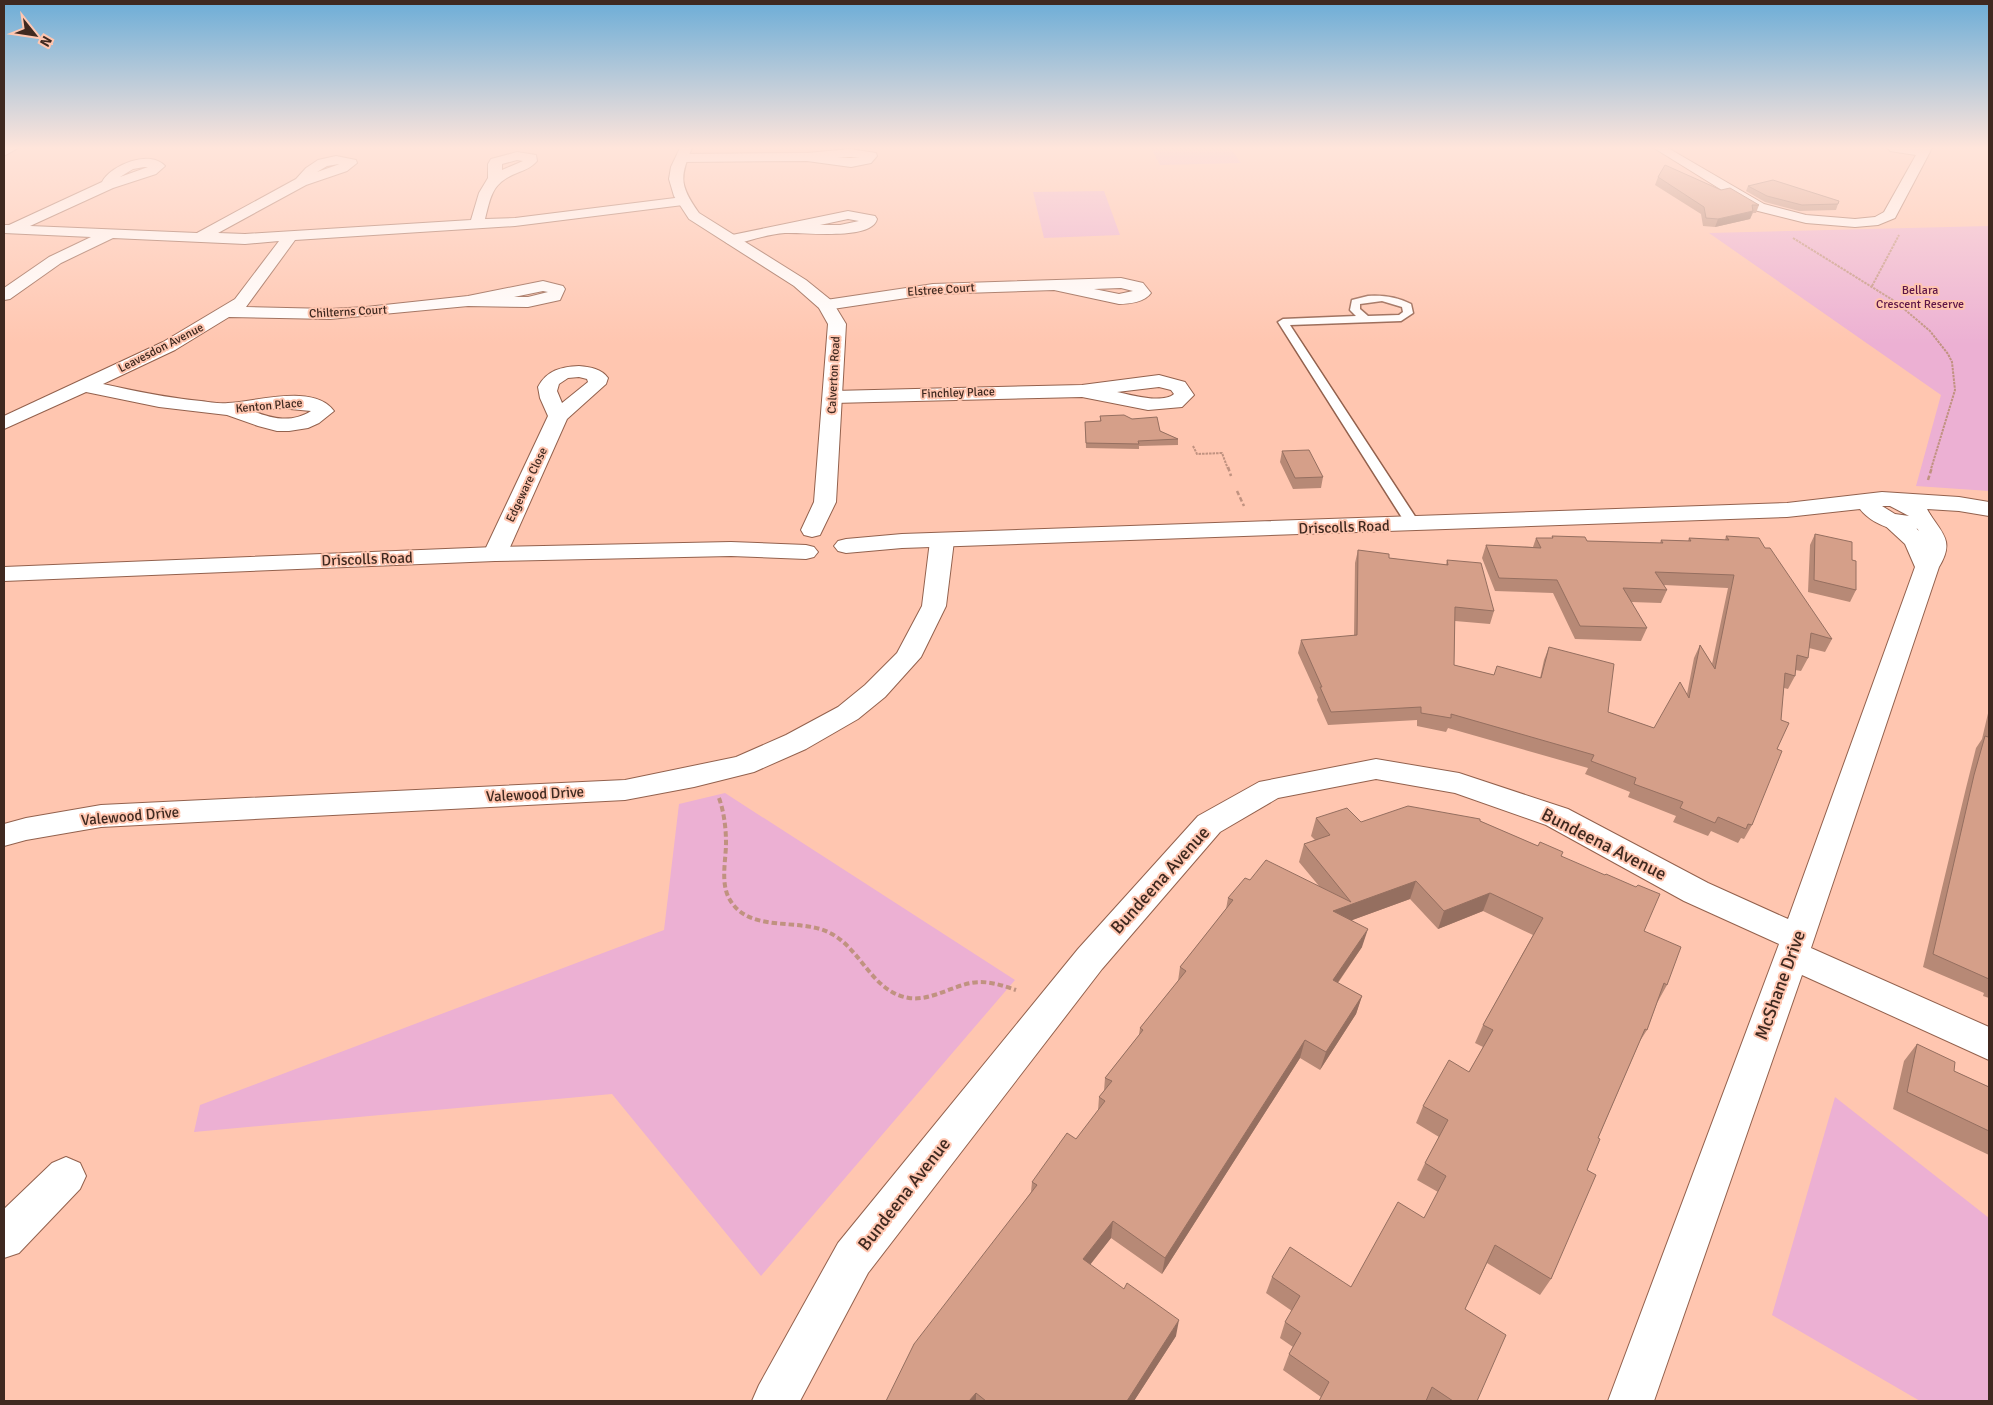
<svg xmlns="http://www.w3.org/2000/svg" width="1993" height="1405" font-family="Signika,sans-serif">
	<rect width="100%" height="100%" fill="#ffc6b0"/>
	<path fill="#ecb0d3" d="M1151,148h79l11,15 -81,2z
		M1104,191l16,44 -76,3 -11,-46z
		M1989,226v265l-73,-5 25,-91 -232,-162z
		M725,793l290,187 -254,296 -149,-182 -418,38 6,-27 464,-175 15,-126z
		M1835,1097l154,121v183h-69l-148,-86z"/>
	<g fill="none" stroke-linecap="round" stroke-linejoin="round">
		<defs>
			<path id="service" d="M1368,296c15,-1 29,1 43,8l2,9 -12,8 -111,4 130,199 -7,4 -7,-4 -128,-202 5,-3 73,-3 -6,-6 2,-10zM1382,301l20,6 1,5 -4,3 -31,1 -8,-7v-5z"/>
			<path id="minor" d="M4,148h14l-14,8z
				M1654,148h14l96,56 42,11 49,4 20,-2 9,-5 32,-57 -26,-4 -2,-3h44l-37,70 -17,7 -23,2 -49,-4 -52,-13z
				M850,149l26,4 1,3 -6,7 -20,4 -44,-6 -125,1 -6,-4 6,-4 125,-1zM850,157l10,1h-23z
				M517,152l19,3 1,6c-5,6 -12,9 -20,12 -25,10 -26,22 -32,46l30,-1 168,-21 7,4 -7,4 -168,21 -220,14 -49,67 84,2 36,-2 102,-11 75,-15 20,5 2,3 -5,11 -32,7 -60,-1 -138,13 -101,-2 -54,33 -72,34c32,7 65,14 98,17 9,1 18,3 27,2 28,-1 86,-20 106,8l-15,12 -11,5 -19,3h-12l-19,-5 -31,-11 -68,-8 -73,-15 -82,37v-13l159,-74 72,-43 44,-58 -34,3 -132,-6 -52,25 -51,36 -6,1v-12l45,-31 42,-20 -87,-4v-8h5l93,-43c9,-17 48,-33 63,-16l-9,8 -43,14 -83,38 167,7 99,-54 10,-11 12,-8 18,-4 20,4 1,3 -10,8 -41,14 -88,48 27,1 226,-14 8,-27 9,-15v-14l3,-5zM517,160l6,1 -21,9v-6zM339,164l-2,1 -20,7 10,-6zM144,167h4l-28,10 13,-8zM543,291l5,1 -20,5h-14zM280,408l31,3c-19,12 -38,8 -58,0z
				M848,211l27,5 2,3c-5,22 -74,13 -92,14 -17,1 -36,8 -53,12l-5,-2 -3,-3 3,-3 5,-2zM848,219l11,2 -19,4h-20z
				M1121,278l22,5 8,10c-6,9 -22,11 -32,11l-65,-14 -121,4 -107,16 -6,-1 -2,-4 2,-4 6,-1 107,-16zM1121,288l12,3 -14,3 -25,-5z
				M579,366c11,1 23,3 29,12l-2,6 -39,35 -60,135 -4,5 -8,2 -8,-2 -4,-5 65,-138 -8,-18 -2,-11c9,-17 23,-20 41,-21zM579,377l8,2 1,3 -26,21 -5,-12 2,-7 9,-6z
				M1159,375l26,7 9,13 -12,12 -34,3 -66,-13 -249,6 -7,-2 -3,-4 3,-4 7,-2 249,-6zM1159,387l12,3 3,4c-12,10 -43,1 -57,-2z
				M1921,511l8,2c15,22 25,29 10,54l-128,381 178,79v33l-187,-85 -148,426h-46l171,-457 -95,-43 -138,-76 -91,-32 -79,-14 -98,19 -58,34 -118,137 -234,304 -68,128h-48l7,-16 79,-142 240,-294 120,-133 61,-34 117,-23 83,14 109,36 140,74 80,36 127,-352 -10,-23 -26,-24 3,-5c15,-4 26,6 37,16l-9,-13 3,-5z
				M942,534l8,2 4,5 -8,65 -25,51 -36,40 -27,22 -52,30 -52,23 -60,15 -69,13 -524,27 -75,13 -22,6v-22l22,-6 75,-13 524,-25 111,-23 50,-22 52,-28 27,-22 32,-32 25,-47 8,-65 4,-5z
				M66,1157l14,6 6,13 -6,13 -61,64 -15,5v-49l48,-46z"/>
			<path id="tertiary" d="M680,148h12c-13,30 -12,38 7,65l107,67 26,21 14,23 -10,178 -16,33 -8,2 -8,-2 -3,-5 13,-28 14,-178 -9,-16 -25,-22 -105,-67 -15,-23 -5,-17 2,-12z
				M1882,492l77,5 30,5v14l-30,-5 -32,-2 5,9c-16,23 -58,10 -72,-9l-73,8 -885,31 -56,5 -8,-2 -4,-5 4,-5 8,-2 56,-5 885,-31zM1882,506h8l19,10 -14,-2z
				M731,542l75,3 8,2 4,5 -4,5 -8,2 -75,-3 -236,5 -491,20v-14l491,-20z"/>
		</defs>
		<use href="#service" stroke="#93614d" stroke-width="3"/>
		<use href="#minor" stroke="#93614d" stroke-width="2"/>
		<use href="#tertiary" stroke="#93614d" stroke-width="2"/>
		<path stroke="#c09280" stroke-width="2" stroke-dasharray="2.5 1" stroke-linecap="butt" d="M1793,238l103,64 34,29 18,23 4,8 3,28 -24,79
			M1872,286l27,-51
			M1193,446l4,8 25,-1 6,16"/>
		<path stroke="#c09280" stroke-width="2.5" stroke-dasharray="4.5 2.5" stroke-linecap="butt" d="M1228,467l3,9
			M1928,480l4,-13
			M1237,491l7,15"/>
		<path stroke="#c09280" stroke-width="4" stroke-dasharray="5.5 3" stroke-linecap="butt" d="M719,798c5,14 7,30 7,45 0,17 -6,41 4,57 19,33 69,18 98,32 33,15 43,60 81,66 21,3 41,-11 62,-15 15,-3 31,2 45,7"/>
		<use href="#service" fill="#fff" fill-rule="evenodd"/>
		<use href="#minor" fill="#fff" fill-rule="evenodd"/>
		<use href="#tertiary" fill="#fff" fill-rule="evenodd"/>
	</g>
	<path fill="#b78976" d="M1658,177l63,13 38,15 -3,8h-3l-3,6 -35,8 -12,-1 -2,-12 -46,-29z
		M1748,186l90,18 -2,6 -37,1 -34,-9 -19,-11z
		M1100,416l60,15 18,8v6l-39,1v3l-53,-1 -1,-26 15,-1z
		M1282,451l41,26 -2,11 -28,1 -13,-27z
		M1815,534l37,26 4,30 -6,12 -42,-10 2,-47z
		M1552,536l35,5 73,2 1,-3 27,1 1,-3 36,2 1,-4 106,103 -7,13 -16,-4 -1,10 -7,13 -6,-1v6l-7,13 -4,-1 -7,61 -25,76 -8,14 -3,-1 -3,5 -27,-12 -3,5 -35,-14 3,-6 -48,-19 2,-5 -45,-18 3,-6 -140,-40 -2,4 -29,-6v-6l-89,5 -11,-25 1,-3 -20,-44 3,-13 53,-4 1,-73 3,-13 31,8 57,7 1,-5 47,51 -4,13 -35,-3 -1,44 40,10 46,3 4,-18 5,-13 59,65 46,16 33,-34 7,-36 6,-13 12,19 16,-76 -64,-3 3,5 -6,13 -30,-1 16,26 -6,13 -66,-2 -22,-46 -58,-2 -13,-33 4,-13 47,2 3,-9h16z
		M1989,709v289l-6,-2 1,-3 -61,-26 43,-179 10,-40 6,-9z
		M1316,818l45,4 119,-1 81,35 83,75 23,54 -10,18 -10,27 -7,11 -42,97 -47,141 -11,16 -53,-32 -22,46 12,92h-158l2,-4 -38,-27 6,-16 4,-7 -13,-9 5,-16 7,-11 -26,-18 6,-16 79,10 73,-69 14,-26 -21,-12 8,-17 14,-26 -23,-14 7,-17 46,-34 14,-25 -8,-4 8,-18 50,-90 -50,-24 -45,18 -28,-30 -58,21 10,27 -24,36 24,13 -6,18 -36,56 -20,-12 -138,216 -51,-36 -21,27 86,71 -42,65h-248l145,-209 1,-10 44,-43 22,-28 1,-14 5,-6 1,-13 34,-43 1,-7 38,-47 2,-14 46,-58 2,-11 22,-18 69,6 -20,-24 5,-18 11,-4 -4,-4z
		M1917,1044l37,27 35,16v68l-96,-46 11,-48z"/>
	<path fill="#956f60" d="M1753,211l-3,8 -35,8 3,-8z
		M1416,881l-6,18 -82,30 5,-18z
		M1490,893l-7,18 -45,18 6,-18z
		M1368,929l-6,18 -35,51 6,-18z
		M1362,996l-6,18 -36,56 6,-18z
		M1305,1040l-5,18 -138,216 3,-16z
		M1113,1221l-2,17 -30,38 2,-17z
		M1179,1320l-3,16 -42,65h-7z
		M976,1393v8h-7z"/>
	<path fill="#d59f89" stroke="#956f60" d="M1665,165l56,25 9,-2 29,17h-7l1,6 -35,8 -12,-1 -2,-11 -46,-30z
		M1773,180l66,21 -1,3 -36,1 -35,-9 -19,-10z
		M1124,415l8,4 25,-2 3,14 18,8 -40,2 1,3 -53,-1 -1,-21 16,-1 -1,-5z
		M1309,450l14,27 -28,1 -13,-27z
		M1815,534l37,8v18l4,1v29l-42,-10z
		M1552,536l33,1 2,4 76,2 -2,-3 30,1 -2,-3 40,2 -3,-4 33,2 6,10h5l62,91 -21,-6 -3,25 -11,-3 -2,21 -10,-3 -4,47 8,3 -12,26 5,2 -30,74 -4,-1 -2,5 -28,-12 -3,6 -35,-15 3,-6 -49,-18 2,-6 -45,-17 3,-6 -143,-41v4l-30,-5v-6l-90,5 -11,-25h2l-21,-47 56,-5 1,-85 31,4v4l59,7 -1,-5 34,3 13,48 -39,-4 -1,58 40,10 3,-9 44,12 8,-31 65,17 -6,48 46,16 26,-46 9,16 11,-53 15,24 19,-94 -79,-3 12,18 -44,-2 24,40 -67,-2 -23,-46 -58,-2 -13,-33 55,3 -5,-10h17z
		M1989,734v245l-56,-25 41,-179 11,-39 3,1z
		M1408,806l72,13v2l58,25 2,-4 23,10 -2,4 44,19 1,-1 30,13 2,-2 22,9 -16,37 37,16 -14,38 -3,-2 -17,47 -2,-1 -47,109 2,1 -13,31 9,5 -45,104 -56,-34 -30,64 41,26 -29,66h-24l-21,-14 -6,14h-107l10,-19 -40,-28 12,-21 -16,-11 15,-26 -28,-19 18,-30 61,40 47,-85 26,16 22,-42 -21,-13 23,-43 -25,-14 26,-46 20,12 24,-42 -10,-5 60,-107 -53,-25 -46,18 -28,-30 -83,30 35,18 -35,51 29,16 -36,56 -21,-12 -140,218 -52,-37 -30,38 41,30 3,-6 52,37 -52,81h-141l-10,-8 -7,8h-83l28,-57 123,-159 -5,-3 35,-49 9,6 29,-38 -6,-4 13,-16 -7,-3 38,-48 -3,-2 46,-57 -6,-4 53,-67 -5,-2 17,-20 5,2 16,-20 85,42 -47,-58 26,-9 -14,-17 31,-10 14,14z
		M1917,1044l38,18 -1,9 35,16v44l-82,-39z"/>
	<linearGradient id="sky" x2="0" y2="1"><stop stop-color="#6cadd7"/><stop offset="0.43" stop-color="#ffe5db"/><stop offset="1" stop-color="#ffe5db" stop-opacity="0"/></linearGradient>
	<rect width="1993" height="344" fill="url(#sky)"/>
	<g text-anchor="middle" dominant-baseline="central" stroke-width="4" stroke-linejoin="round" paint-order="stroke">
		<g font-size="12" fill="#3f2920" stroke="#ffc6b0">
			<text transform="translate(941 290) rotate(-4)">Elstree Court</text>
			<text transform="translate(348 312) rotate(-3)">Chilterns Court</text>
			<text transform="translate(161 348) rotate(-27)">Leavesdon Avenue</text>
			<text transform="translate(834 375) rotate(-87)">Calverton Road</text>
			<text transform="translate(958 393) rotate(-2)">Finchley Place</text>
			<text transform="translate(269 406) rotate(-5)">Kenton Place</text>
			<text transform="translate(527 485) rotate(-65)">Edgeware Close</text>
		</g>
		<g font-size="12" fill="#5d1547" stroke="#ffc6b0">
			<text x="1920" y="290">Bellara<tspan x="1920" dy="14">Crescent Reserve</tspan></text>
		</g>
		<g font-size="15" fill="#3f2920" stroke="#ffc6b0">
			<text transform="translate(1344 527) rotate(-2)">Driscolls Road</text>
			<text transform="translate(367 559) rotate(-2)">Driscolls Road</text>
			<text transform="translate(535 794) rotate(-3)">Valewood Drive</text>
			<text transform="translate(130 816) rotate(-5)">Valewood Drive</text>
		</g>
		<g font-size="18" fill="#3f2920" stroke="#ffc6b0">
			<text transform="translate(1604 844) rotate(27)">Bundeena Avenue</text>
			<text transform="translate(1160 880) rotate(-48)">Bundeena Avenue</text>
			<text transform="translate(1780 985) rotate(-70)">McShane Drive</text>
			<text transform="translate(904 1194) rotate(-52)">Bundeena Avenue</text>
		</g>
	</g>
	<rect width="1993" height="1405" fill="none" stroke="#3f2920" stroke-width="10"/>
	<g transform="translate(35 35) rotate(120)" stroke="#ffc6b0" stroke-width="4" paint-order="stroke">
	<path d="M0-4L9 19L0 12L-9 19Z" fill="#3f2920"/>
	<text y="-8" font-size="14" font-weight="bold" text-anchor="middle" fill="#3f2920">N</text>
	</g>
</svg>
